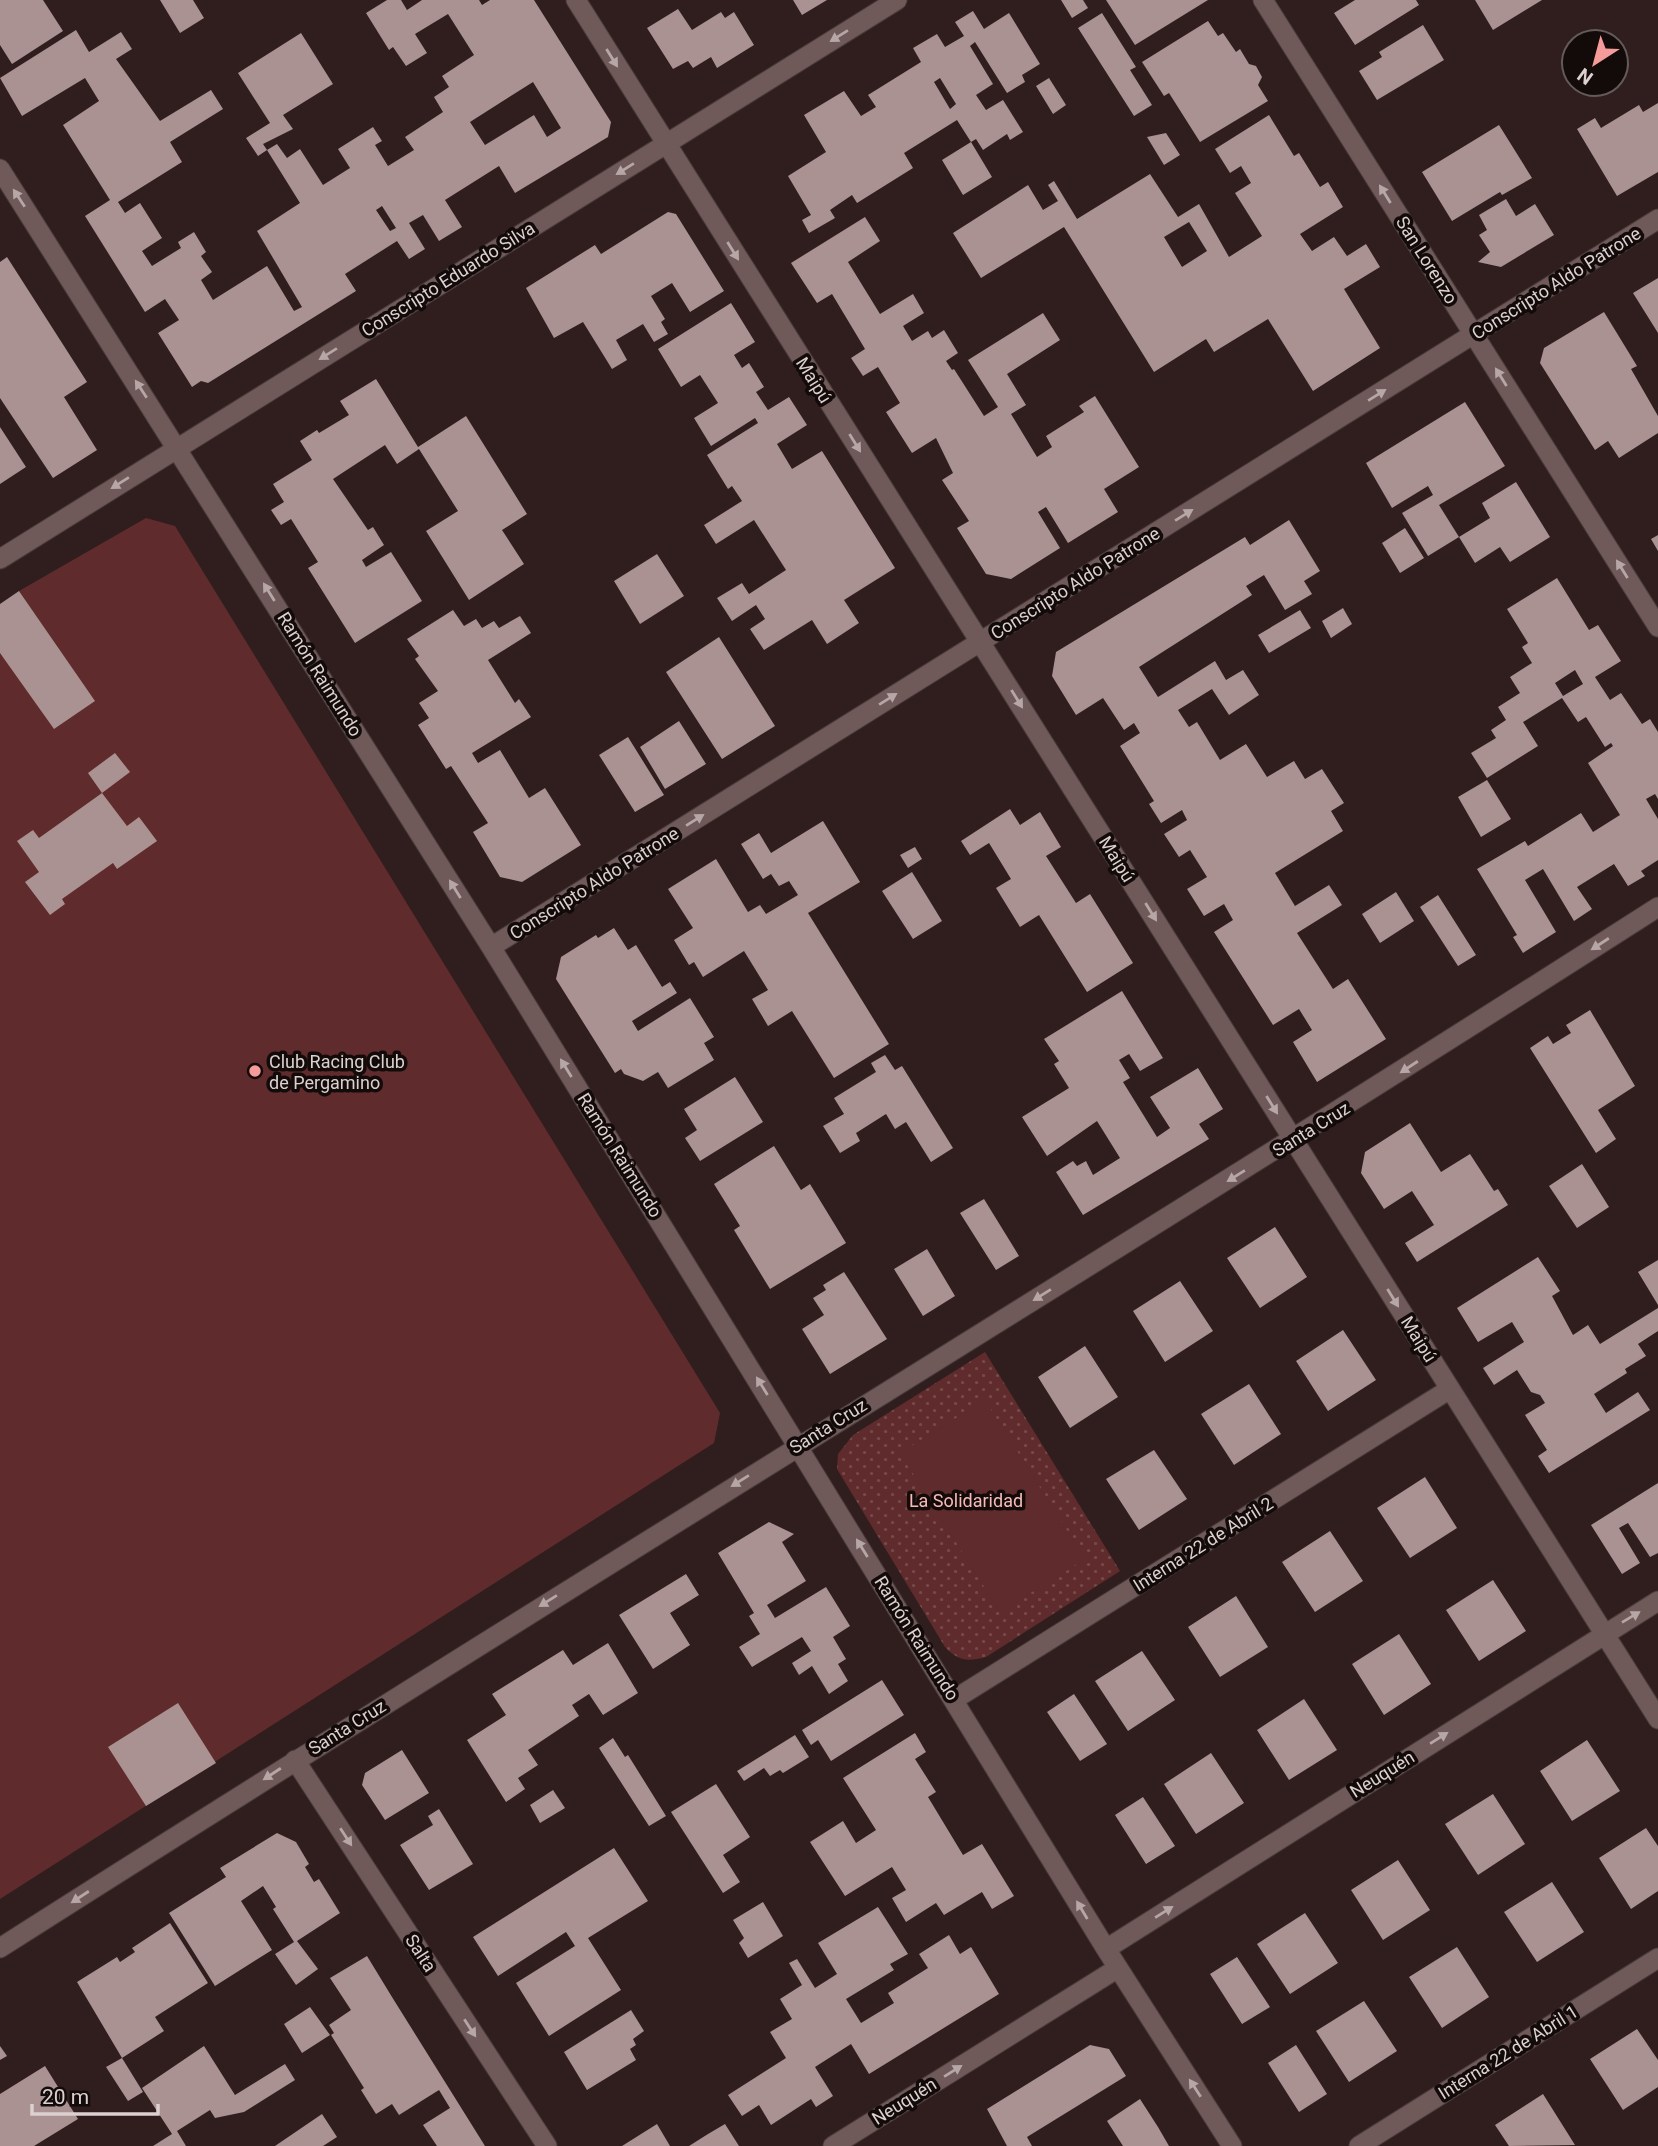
<svg xmlns="http://www.w3.org/2000/svg" width="1658" height="2146" font-family="Roboto,sans-serif">
	<defs>
		<pattern id="grass-dots" width="8" height="8" patternUnits="userSpaceOnUse" patternTransform="scale(1.75)"><rect width="8" height="8" fill="#602b2c"/><path d="M2 2h.1M6 6h.1" fill="none" stroke="#76494a" stroke-width="1.8" stroke-linecap="round"/></pattern>
	</defs>
	<rect width="100%" height="100%" fill="#301e1e"/>
	<path fill="url(#grass-dots)" d="M985,1352l135,219 -134,86c-19,5 -28,4 -41,-10l-108,-178 1,-15 15,-19z"/>
	<path fill="#602b2c" d="M146,518l29,8 545,887 -6,30 -714,456v-1246l94,47 -75,-109z
		M985,1400l100,159 -85,53 -100,-159z"/>
	<path fill="#a99291" fill-rule="evenodd" d="M0,0h43l20,31 -51,33 -12,-19z
		M160,0h33l11,18 -24,15z
		M387,0h14l6,10 15,-10h57l3,5 8,-5h44l77,122 -3,15 -93,56 -16,-27 -54,34 17,27 -23,14 -16,-26 -14,8 16,26 -16,10 -12,-18 -52,33 11,17 -148,92 -7,-2 -9,6 -34,-54 21,-13 -14,-21 -20,13 -60,-96 25,-16 -47,-75 36,-24 -14,-23 -63,38 -22,-38 76,-48 13,22 32,-20 11,17 -16,10 44,62 51,-31 12,19 -53,33 12,20 -64,40 7,11 15,-10 22,35 -20,13 10,15 29,-18 -3,-6 16,-10 12,20 -5,4 11,16 -11,8 12,20 54,-34 27,45 8,-4 -45,-76 43,-28 -33,-53 10,-6 10,14 13,-9 23,36 27,-17 -12,-19 35,-22 9,14 -7,4 13,21 26,-16 -9,-13 38,-25 -9,-15 15,-10 -7,-11 32,-21 -26,-41 -33,20 12,19 -21,13 -13,-19 -4,3 -23,-37zM533,82l28,46 -14,9 -13,-22 -49,30 -15,-23zM382,206l14,22 -6,3 -14,-21z
		M793,0h34l-25,15z
		M1061,0h22l5,8 -16,10z
		M1106,0h102l-73,45z
		M1355,0h61l3,5 -64,40 -21,-32z
		M1475,0h67l-49,30z
		M678,9l14,21 29,-18 4,6 9,-6 20,33 -37,23 -6,-11 -18,11 -5,-7 -15,8 -26,-41z
		M973,11l11,18 25,-16 31,51 -18,11 3,7 -18,11 -32,-51 -5,4 23,38 -17,11 10,15 17,-10 20,32 -13,8 -3,-6 -24,16 -7,-11 -5,3 -14,-22 -53,33 9,15 -56,35 -5,-8 -22,15 5,8 -26,15 -7,-13 9,-5 -23,-39 38,-24 -22,-37 40,-24 17,25 15,-9 -8,-12 53,-33 -8,-14 24,-14 8,13 19,-11 -9,-14zM940,78l16,26 -6,5 -16,-27z
		M1102,13l34,54 -6,3 22,35 -18,11 -56,-88z
		M1208,21l10,15 5,-3 13,19 4,-3 9,15 7,2 6,11 -4,8 10,16 -68,41 -31,-49 -5,3 -22,-34z
		M1423,25l21,35 -67,40 -18,-29 23,-14 -3,-5z
		M301,33l32,51 -50,31 10,14 -30,15 4,6 -9,6 -12,-18 24,-15 -32,-50z
		M1049,78l17,27 -13,9 -17,-28z
		M1658,103v69l-41,24 -40,-67 18,-11 6,10 38,-23 4,7z
		M1269,115l25,41 5,-3 21,34 8,-5 15,25 -43,27 12,17 22,-14 13,19 19,-12 14,23 -36,22 36,59 -67,43 -45,-72 -54,33 -8,-13 -52,33 -90,-145 -83,51 -28,-45 75,-48 15,25 15,-9 -10,-16 6,-4 23,38 73,-45 28,43 21,-13 30,53 33,-21 -27,-43 16,-10 -10,-17 -11,7 -15,-24zM1189,222l18,29 -25,16 -18,-30z
		M1499,125l33,53 -30,17 -2,-3 -48,29 -30,-49z
		M1166,133l14,22 -16,10 -17,-28z
		M971,142l21,35 -29,18 -21,-35z
		M1506,199l10,17 19,-12 19,31 -53,32 -23,-5 12,-10 -11,-17 8,-5 -8,-15z
		M668,212l8,2 48,77 -34,21 -18,-29 -21,13 14,23 -4,3 7,12 -14,8 -11,-18 -27,16 11,20 -15,9 -29,-47 -29,16 -28,-50 69,-43 6,9z
		M865,217l15,24 -32,21 32,52 33,-20 11,19 -21,13 9,15 16,-10 4,7 12,-8 14,23 -12,8 6,9 2,-1 30,47 14,-9 -30,-47 75,-47 17,27 -53,34 19,31 -15,9 26,43 15,-10 -6,-11 38,-24 -5,-6 16,-10 44,71 -35,22 14,23 -50,31 -22,-36 -8,5 22,36 -49,31 -25,-5 -29,-46 12,-7 -27,-41 11,-7 -17,-35 -24,15 -26,-41 14,-9 -22,-36 -15,9 -12,-18 14,-9 -33,-55 -15,9 -26,-40z
		M7,257l80,125 -23,15 33,53 -44,28 -53,-80v-136z
		M1658,278v55l-25,-40z
		M731,303l24,39 -21,13 8,13 7,-5 15,24 -8,5 12,18 21,-13 18,28 -30,19 15,25 30,-18 73,117 -51,32 15,23 -32,21 -15,-24 -48,30 -14,-21 15,-10 -9,-14 -24,16 -15,-23 25,-15 7,11 37,-24 -32,-50 -38,24 -12,-19 38,-24 -10,-15 -4,3 -21,-34 51,-32 -3,-5 -44,28 -17,-28 24,-15 -18,-28 -19,12 -23,-38z
		M1604,312l33,54 -6,3 27,47v17l-39,25 -11,-17 -13,9 -55,-87 4,-15z
		M376,379l42,68 48,-31 61,98 -25,16 22,34 -55,36 -43,-69 32,-20 -39,-62 -22,15 -12,-19 -52,34 35,51 5,-3 11,18 -22,15 4,7 25,-15 31,49 -67,42 -47,-75 10,-6 -27,-43 -10,6 -10,-15 13,-8 -11,-18 39,-24 -12,-19 17,-11 2,3 30,-18 -9,-14z
		M1465,402l40,64 -66,39 20,32 -31,19 -26,-43 31,-18 -5,-9 -36,22 -26,-45z
		M0,427l26,40 -26,17z
		M1516,482l34,55 -40,25 -10,-15 -25,16 -16,-26 31,-19 -8,-15z
		M1289,520l31,51 -16,10 8,13 -27,16 -21,-35 -18,11 6,9 -113,72 19,30 57,-36 11,19 17,-10 16,25 -30,20 -17,-26 -34,21 11,17 8,-5 23,38 26,-16 21,33 27,-16 11,18 17,-10 22,34 -13,8 12,20 -68,42 20,33 34,-21 13,20 -45,28 36,56 15,-10 38,60 -69,43 -24,-40 19,-12 -13,-21 -26,16 -59,-93 19,-12 -9,-16 -20,12 -17,-27 20,-12 -17,-27 -11,7 -15,-23 23,-14 -5,-10 -21,13 -12,-19 5,-3 -34,-55 20,-13 -6,-10 -10,7 -21,-32 -27,17 -24,-39 4,-24 189,-115 5,8z
		M1405,528l19,30 -24,15 -18,-30z
		M1658,535v16l-7,-12z
		M657,554l27,42 -44,28 -26,-43z
		M1557,578l32,52 9,-5 23,36 -26,16 15,23 11,-7 21,31 8,-5 8,13v67l-3,-5 -9,5 12,20v41l-17,11 4,5 -17,10 -14,-22 -37,23 15,22 -18,12 -31,-52 -18,11 31,52 -33,21 -10,-16 4,-2 -40,-66 48,-28 3,5 53,-33 12,19 27,-17 -32,-52 25,-17 -2,-3 -6,4 -19,-30 -8,5 -16,-24 -39,24 15,24 -51,32 -16,-25 25,-15 -5,-8 15,-10 -8,-13 22,-14 -10,-16 22,-14 -10,-16 6,-4 -21,-34zM1575,670l8,14 -20,12 -8,-13z
		M19,591l76,110 -41,28 -54,-76v-49z
		M1343,608l9,16 -21,14 -9,-17z
		M453,610l11,16 12,-7 6,9 12,-7 5,7 21,-12 11,17 -43,27 27,43 4,-4 12,18 -59,36 6,10 22,-13 29,48 16,-10 36,57 -59,37 -22,-5 -27,-45 15,-9 -37,-57 -5,3 -28,-44 11,-7 -10,-15 19,-12 -23,-32 4,-3 -12,-17z
		M1300,610l11,18 -42,25 -11,-18z
		M719,637l56,89 -53,33 -56,-87z
		M679,721l27,43 -41,25 -25,-42z
		M628,737l36,58 -29,17 -36,-57z
		M115,753l15,19 -28,21 -14,-20z
		M1487,780l24,39 -30,18 -23,-40z
		M102,793l25,33 12,-9 18,24 -40,28 -4,-6 -51,36 3,5 -15,11 -25,-33 14,-10 -22,-31 16,-11 6,8z
		M1010,809l10,16 20,-13 21,35 -15,9 30,47 14,-9 43,69 -46,29 -48,-77 -19,12 -24,-39 15,-9 -22,-36 -19,12 -9,-14z
		M823,821l37,61 -52,31 81,131 -55,34 -42,-67 -24,15 -16,-27 16,-9 -24,-39 -41,26 -9,-15 -5,3 -15,-25 19,-12 -25,-39 48,-30 32,53 12,-7 6,9 32,-19 -9,-14 -10,5 -8,-12 -8,5 -22,-35 18,-11 12,20z
		M915,847l7,12 -14,9 -8,-13z
		M912,872l30,49 -29,18 -31,-48z
		M1396,892l18,29 -34,22 -18,-29z
		M1438,895l38,60 -18,11 -38,-59z
		M614,928l14,22 8,-5 26,42 8,-5 7,11 -45,28 6,10 52,-33 24,39 -10,6 10,17 -46,28 -10,-16 -15,9 -19,-7 -3,-5 -6,4 -59,-94 5,-22 35,-22 2,3z
		M1122,991l41,67 -23,13 -11,-17 -10,6 11,18 -7,4 34,55 13,-9 -20,-31 48,-29 25,41 -24,15 10,15 -126,76 -27,-43 17,-11 4,5 9,-5 7,14 27,-17 -23,-37 -50,35 -25,-39 47,-29 -15,-24 5,-3 -15,-22z
		M1590,1010l45,76 -37,24 18,29 -20,14 -66,-105 18,-12 5,8 18,-11 -5,-8z
		M885,1055l10,15 7,-4 51,82 -22,14 -25,-40 -11,7 -9,-15 -30,19 4,8 -20,12 -17,-27 21,-12 -10,-16 42,-26 -5,-9z
		M735,1077l28,45 -63,39 -15,-23 12,-8 -13,-21z
		M1410,1123l31,49 29,-18 24,37 4,-2 10,16 -91,57 -12,-19 29,-18 -22,-34 -28,18 -23,-36 4,-21z
		M774,1146l27,44 9,-6 36,59 -76,46 -36,-59 6,-4 -26,-42z
		M1582,1164l27,43 -32,21 -28,-42z
		M984,1199l35,57 -23,14 -36,-57z
		M1275,1227l32,50 -47,31 -33,-50z
		M927,1249l28,47 -32,20 -29,-47z
		M1538,1257l22,34 -8,5 21,39 15,-10 12,19 58,-36v23l-20,13 8,12 -21,13 2,4 -33,21 12,19 32,-21 12,18 -101,63 -11,-17 9,-6 -22,-35 20,-12 -5,-8 -9,-3 -14,-22 -23,15 -11,-17 41,-26 -12,-20 -34,20 -21,-34z
		M1658,1260v45l-20,-33z
		M844,1272l43,67 -57,35 -28,-45 22,-14 -11,-17 13,-8 -3,-5z
		M1180,1281l33,50 -48,31 -32,-51z
		M1343,1330l33,50 -48,31 -32,-50z
		M1085,1346l33,51 -48,31 -32,-51z
		M1249,1384l32,50 -47,31 -33,-51z
		M1154,1450l33,49 -48,31 -33,-51z
		M1425,1477l32,51 -47,30 -33,-50z
		M1658,1483v70l-8,4 -22,-34 -9,5 21,35 -18,11 -31,-49z
		M769,1522l25,12 -12,8 24,39 -39,24 8,13 51,-31 24,39 -17,11 13,22 -8,5 10,17 -19,13 -17,-28 -13,9 -7,-12 19,-12 -9,-14 -50,30 -13,-20 21,-13 -11,-18 5,-3 -36,-60z
		M1330,1531l33,50 -48,31 -33,-50z
		M686,1574l13,21 -29,18 20,32 -37,24 -34,-54z
		M1493,1580l33,51 -47,30 -33,-51z
		M1236,1596l32,51 -48,30 -32,-50z
		M1399,1634l32,50 -47,31 -32,-51z
		M608,1643l30,50 -35,22 -14,-21 -17,11 7,11 -51,34 10,15 -20,13 7,11 -19,13 -39,-62 39,-25 -14,-21 71,-44 10,15z
		M1142,1651l33,49 -47,31 -33,-50z
		M882,1680l22,35 -73,46 -13,-21 -7,5 -9,-15z
		M1074,1694l33,50 -27,17 -33,-49z
		M1304,1699l33,51 -48,30 -32,-50z
		M178,1703l38,60 -70,43 -38,-59z
		M915,1733l11,19 -11,7 21,33 -8,5 35,58 19,-11 32,52 -22,13 -10,-17 -38,23 -8,-12 -30,19 -14,-24 14,-8 -14,-23 -47,29 -35,-54 33,-21 13,22 20,-13 -33,-52z
		M795,1735l14,22 -26,16 -3,-3 -10,6 -6,-8 -20,13 -7,-10z
		M613,1738l12,19 3,-2 38,61 -17,10 -50,-78z
		M1587,1740l33,51 -48,30 -32,-50z
		M402,1750l27,43 -44,27 -23,-35 3,-12z
		M1211,1753l33,50 -48,31 -32,-50z
		M716,1784l34,53 -27,18 17,27 -17,11 -52,-81z
		M553,1790l12,18 -25,15 -10,-18z
		M1493,1794l32,50 -47,31 -33,-51z
		M1143,1797l32,49 -29,18 -31,-49z
		M439,1809l34,55 -44,26 -29,-45 33,-20 -5,-9z
		M1646,1828l12,18v45l-27,18 -32,-51z
		M277,1833l19,9 13,22 -4,3 9,15 5,-3 21,34 -43,28 21,28 -22,16 -21,-31 19,-12 -21,-33 3,-2 -13,-21 -22,15 31,49 -57,36 -46,-73 57,-36 -6,-9z
		M614,1848l34,53 -60,37 33,52 -72,46 -33,-53 59,-37 -9,-14 -68,44 -25,-39z
		M1398,1860l32,50 -47,30 -32,-50z
		M1552,1882l32,50 -47,30 -33,-50z
		M763,1902l20,34 -35,22 -9,-15 5,-5 -11,-18z
		M878,1907l30,47 -18,10 4,6 -48,29 15,24 33,-20 -6,-10 40,-25 -9,-14 30,-19 11,19 11,-7 28,47 -130,80 -18,-30 -36,23 18,29 -17,11 -5,-8 -40,26 -12,-20 -17,11 -14,-21 58,-37 -16,-26 22,-13 -12,-20 22,-14 -13,-22 8,-4 18,29 22,-14 -19,-31z
		M1305,1913l33,50 -48,31 -33,-50z
		M170,1923l38,60 -53,34 9,14 -42,27 -45,-76 40,-25 3,5 15,-10 -3,-4z
		M1457,1947l32,50 -47,31 -33,-51z
		M367,1956l25,41 93,149h-48l-14,-21 27,-17 -11,-18 -40,25 -7,-11 -16,10 -15,-24 3,-2 -33,-53 3,-2 -5,-8 22,-15 -21,-32z
		M1237,1957l33,50 -28,17 -32,-50z
		M1364,2001l33,50 -48,31 -33,-51z
		M310,2007l20,28 -28,18 -18,-29z
		M631,2010l13,21 -11,8 3,6 -6,4 6,11 -49,30 -23,-38z
		M1637,2029l21,31v27l-35,23 -33,-51z
		M1090,2045l19,4 17,27 -99,61 5,9h-25l-20,-37z
		M1296,2045l31,49 -28,18 -31,-49z
		M0,2046l7,10 -7,4z
		M204,2046l31,49 50,-31 10,16 -51,32 -29,6 -5,-8 -33,21 9,15h-33l19,-12 -30,-46z
		M122,2058l21,34 -15,9 -22,-34z
		M45,2066l33,53 -44,27h-34v-52z
		M1543,2094l32,51 -66,1 -14,-21z
		M1140,2099l18,28 11,19h-46l-16,-25z
		M322,2114l15,23 -14,9h-48z
		M657,2124l13,22h-48z
		M725,2124l14,22h-50l19,-12z"/>
	<g fill="none" stroke-linecap="round" stroke-linejoin="round">
		<defs>
			<path id="minor" d="M576,0l1082,1719
				M1263,0l395,627
				M0,169l491,778 615,1002 126,197
				M0,559l897,-559
				M491,947l1167,-728
				M955,1699l495,-310
				M295,1760l252,386
				M0,1948c550,-351 1108,-689 1658,-1041
				M1106,1949l552,-348
				M833,2146l285,-178
				M1359,2146l299,-188"/>
		</defs>
		<use href="#minor" stroke="#4a3c3c" stroke-width="21"/>
		<use href="#minor" stroke="#6f5a59" stroke-width="19"/>
	</g>
	<defs><path id="oneway-solid" d="M-6-.8H1V-3.2L6.5 0L1 3.2V.8H-6Z" transform="scale(1.75)"/></defs>
	<g fill="#b6a7a6">
		<use href="#oneway-solid" transform="translate(839 36) rotate(148)"/>
		<use href="#oneway-solid" transform="translate(612 58) rotate(58)"/>
		<use href="#oneway-solid" transform="translate(625 169) rotate(148)"/>
		<use href="#oneway-solid" transform="translate(1385 194) rotate(-122)"/>
		<use href="#oneway-solid" transform="translate(19 198) rotate(-123)"/>
		<use href="#oneway-solid" transform="translate(733 251) rotate(58)"/>
		<use href="#oneway-solid" transform="translate(328 354) rotate(148)"/>
		<use href="#oneway-solid" transform="translate(1501 377) rotate(-122)"/>
		<use href="#oneway-solid" transform="translate(141 389) rotate(-123)"/>
		<use href="#oneway-solid" transform="translate(1377 395) rotate(-32)"/>
		<use href="#oneway-solid" transform="translate(855 443) rotate(58)"/>
		<use href="#oneway-solid" transform="translate(120 483) rotate(148)"/>
		<use href="#oneway-solid" transform="translate(1184 515) rotate(-32)"/>
		<use href="#oneway-solid" transform="translate(1622 569) rotate(-122)"/>
		<use href="#oneway-solid" transform="translate(269 592) rotate(-122)"/>
		<use href="#oneway-solid" transform="translate(888 699) rotate(-32)"/>
		<use href="#oneway-solid" transform="translate(1017 699) rotate(58)"/>
		<use href="#oneway-solid" transform="translate(695 820) rotate(-32)"/>
		<use href="#oneway-solid" transform="translate(455 889) rotate(-122)"/>
		<use href="#oneway-solid" transform="translate(1151 912) rotate(58)"/>
		<use href="#oneway-solid" transform="translate(1600 944) rotate(147)"/>
		<use href="#oneway-solid" transform="translate(1409 1067) rotate(147)"/>
		<use href="#oneway-solid" transform="translate(566 1068) rotate(-122)"/>
		<use href="#oneway-solid" transform="translate(1272 1105) rotate(58)"/>
		<use href="#oneway-solid" transform="translate(1236 1176) rotate(148)"/>
		<use href="#oneway-solid" transform="translate(1042 1295) rotate(148)"/>
		<use href="#oneway-solid" transform="translate(1393 1298) rotate(58)"/>
		<use href="#oneway-solid" transform="translate(762 1386) rotate(-122)"/>
		<use href="#oneway-solid" transform="translate(740 1481) rotate(148)"/>
		<use href="#oneway-solid" transform="translate(862 1548) rotate(-122)"/>
		<use href="#oneway-solid" transform="translate(548 1601) rotate(148)"/>
		<use href="#oneway-solid" transform="translate(1631 1617) rotate(-31)"/>
		<use href="#oneway-solid" transform="translate(1439 1738) rotate(-32)"/>
		<use href="#oneway-solid" transform="translate(272 1774) rotate(147)"/>
		<use href="#oneway-solid" transform="translate(346 1837) rotate(57)"/>
		<use href="#oneway-solid" transform="translate(80 1897) rotate(147)"/>
		<use href="#oneway-solid" transform="translate(1082 1910) rotate(-121)"/>
		<use href="#oneway-solid" transform="translate(1164 1912) rotate(-32)"/>
		<use href="#oneway-solid" transform="translate(470 2028) rotate(57)"/>
		<use href="#oneway-solid" transform="translate(953 2071) rotate(-32)"/>
		<use href="#oneway-solid" transform="translate(1195 2088) rotate(-123)"/>
	</g>
	<circle fill="#f59b9a" stroke="#120b0a" stroke-width="2.5" cx="255" cy="1071" r="7"/>
	<g text-anchor="middle" dominant-baseline="central" stroke-width="7" stroke-linejoin="round" paint-order="stroke">
		<g font-size="18" fill="#dcd0d0" stroke="#120b0a">
			<text transform="translate(1427 260) rotate(58)">San Lorenzo</text>
			<text transform="translate(448 279) rotate(-32)">Conscripto Eduardo Silva</text>
			<text transform="translate(1556 283) rotate(-32)">Conscripto Aldo Patrone</text>
			<text transform="translate(814 380) rotate(58)">Maipú</text>
			<text transform="translate(1075 583) rotate(-32)">Conscripto Aldo Patrone</text>
			<text transform="translate(320 674) rotate(58)">Ramón Raimundo</text>
			<text transform="translate(1117 859) rotate(58)">Maipú</text>
			<text transform="translate(594 883) rotate(-32)">Conscripto Aldo Patrone</text>
			<text transform="translate(1311 1129) rotate(-32)">Santa Cruz</text>
			<text transform="translate(620 1155) rotate(58)">Ramón Raimundo</text>
			<text transform="translate(1419 1339) rotate(58)">Maipú</text>
			<text transform="translate(828 1426) rotate(-32)">Santa Cruz</text>
			<text transform="translate(1203 1544) rotate(-32)">Interna 22 de Abril 2</text>
			<text transform="translate(917 1638) rotate(58)">Ramón Raimundo</text>
			<text transform="translate(347 1727) rotate(-32)">Santa Cruz</text>
			<text transform="translate(1382 1774) rotate(-32)">Neuquén</text>
			<text transform="translate(421 1953) rotate(57)">Salta</text>
			<text transform="translate(1508 2052) rotate(-32)">Interna 22 de Abril 1</text>
			<text transform="translate(904 2101) rotate(-32)">Neuquén</text>
		</g>
		<g font-size="18" fill="#dcd0d0" stroke="#120b0a" text-anchor="start">
			<text x="269" y="1061">Club Racing Club<tspan x="269" dy="21">de Pergamino</tspan></text>
		</g>
		<g font-size="18" fill="#f8bab8" stroke="#120b0a">
			<text x="966" y="1500">La Solidaridad</text>
		</g>
	</g>
	<g transform="translate(1595 63) rotate(216)"><circle r="33" fill="#120b0a" stroke="#635a59" stroke-width="2"/>
	<path d="M0-5L12 26L0 18L-12 26Z" fill="#f59b9a"/>
	<text y="-10" font-size="19" font-weight="bold" text-anchor="middle" fill="#dcd0d0">N</text>
	</g>
	<path d="M32 2104v10h126v-10" fill="none" stroke="#dcd0d0" stroke-width="3.5"/>
	<text x="42" y="2104" font-size="21" fill="#dcd0d0" stroke="#120b0a" stroke-width="5" paint-order="stroke">20 m</text>
</svg>
